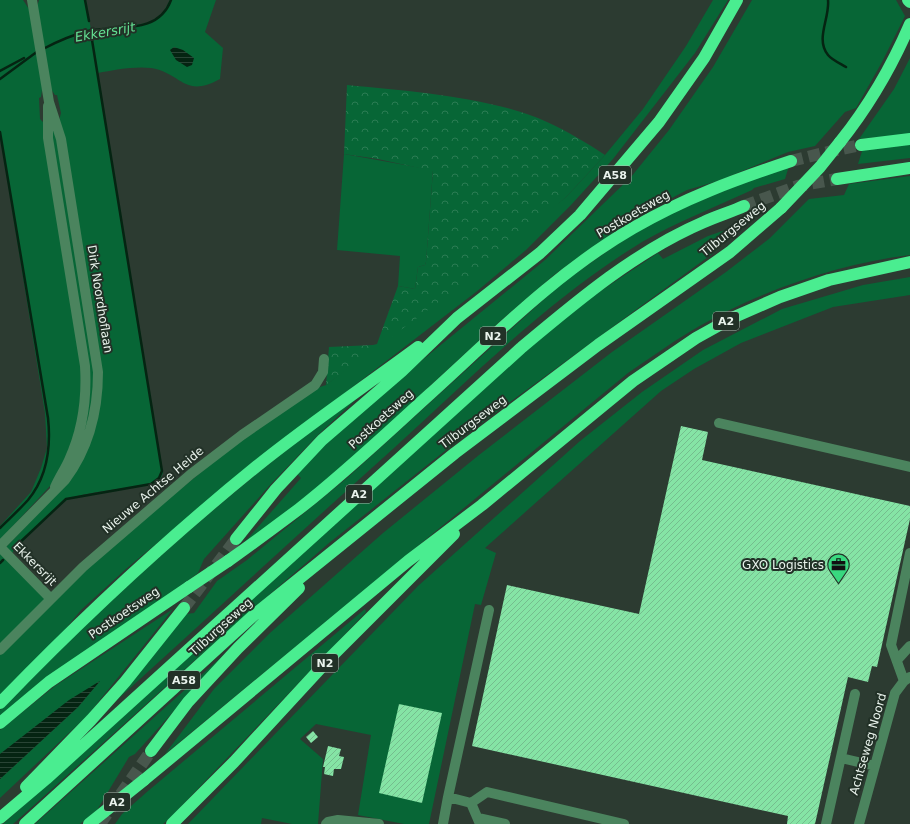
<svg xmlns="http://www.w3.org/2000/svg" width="910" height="824" font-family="'DejaVu Sans',sans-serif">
	<defs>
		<pattern id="forest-crowns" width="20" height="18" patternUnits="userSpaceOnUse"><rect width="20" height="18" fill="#076636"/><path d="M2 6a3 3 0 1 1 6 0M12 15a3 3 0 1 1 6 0" fill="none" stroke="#2b7c53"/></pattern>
		<pattern id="water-rules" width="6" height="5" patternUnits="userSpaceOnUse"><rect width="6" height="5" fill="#052412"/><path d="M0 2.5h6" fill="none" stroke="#294435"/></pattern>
		<pattern id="building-hatch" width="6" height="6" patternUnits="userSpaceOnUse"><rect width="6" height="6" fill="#85e4a5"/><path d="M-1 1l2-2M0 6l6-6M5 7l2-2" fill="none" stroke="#75bd8e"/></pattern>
	</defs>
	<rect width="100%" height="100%" fill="#2c3b31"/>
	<path fill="#076636" d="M0,0h23l6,9 8,-2 2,-7h47l5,30 58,-7 13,-8 8,-15h46l-11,32 18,16 -3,31c-36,20 -38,-6 -69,-11 -16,-2 -38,2 -53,5l65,400 -3,7 -6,5c-18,2 -73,7 -87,15 -21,14 -39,37 -57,55l-4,-8 56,-58 37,-81 -40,-287 2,-8 -4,-18h-2l-4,-6 -9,1 -1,7 -2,1 1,21 5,5 38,241 -5,64 -19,44 -9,13 -50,54v-14l31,-34 10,-24 6,-20 -2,-35 -45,-279z
		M713,0h15l-33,53 -82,106 -42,46 -45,45 -50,42 -221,170 -128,106 -46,42 -18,22 -63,66v-43l85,-86 38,-33 120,-98 74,-50 9,-3 240,-188 39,-42 38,-46 43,-63z
		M752,0h144l9,16 -23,46 -26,46 -11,4 -30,34 -27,6 -70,29 -31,9 -57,30 -75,54 -56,48 -158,146 -52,43 -45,32 57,-65 -5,-5 29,-30 85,-73 135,-110 86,-83 38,-47 44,-63z
		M910,58v76l-51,5 35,-50z
		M53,117l41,241 1,34 -15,59 7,-47 -36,-262z
		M910,144v14l-52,6 5,-16z
		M344,154l89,16 -7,92 -1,3 -7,2 -3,22 -17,-3 2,-30 -63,-6z
		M789,166l-4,13 -31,9 -2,2c-37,17 -75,32 -110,52 -92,56 -169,134 -248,206 -97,87 -192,175 -288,262l80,-96 8,-1 23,-32 30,-21 100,-82 215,-195 73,-51 59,-31z
		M910,176v79c-74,9 -156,38 -219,76 -22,13 -42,28 -63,42l-463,381 49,-65 57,-57 112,-99 96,-78 133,-103 114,-80 44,-34 39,-39 35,-4 5,-11z
		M740,225l-28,29 -247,181 -136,108 -105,91 -211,190h-10l521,-472 57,-48 77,-51 5,6 45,-23z
		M910,277v18l-77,12 -92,36 -47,26 -33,22 -176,157 11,5 -15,52 -6,-1 -46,220h-25l-46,-9 13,-80 -55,-11 -16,15 23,20 -5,65h-26l-30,-6 -1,6h-73l230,-238 162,-145 62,-49 61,-42 79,-41 81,-24z
		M367,389l-49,46 -48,50 -66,74 -6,14 -198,145v-8c113,-117 236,-225 367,-321z
		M0,553l44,43 2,5 -46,45z
		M173,609l-86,107 -87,82v-19l78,-72 22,-26 -100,73v-24l55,-44z
		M365,609l1,3 -195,205 -8,7h-48l7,-10 26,-23z
		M226,653l-91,101 -6,3 -32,53 -17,14h-45z"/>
	<path fill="url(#forest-crowns)" d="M347,85c61,6 145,12 200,37 20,9 40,21 58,33l-39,42 -96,82 -144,106 3,-38 44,-2 4,-1 21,-58 17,3 3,-22 7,-2 1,-3 7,-91 -55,-12 -34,-5z"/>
	<path fill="url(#water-rules)" d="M174,47l9,3 11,8 -2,7 -5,2 -11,-7 -6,-10z
		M100,681l-22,26 -78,72v-25l69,-54z"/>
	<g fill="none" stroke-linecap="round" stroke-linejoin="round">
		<path stroke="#052412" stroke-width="2.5" d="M85,0l4,21
			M828,0c2,18 -13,39 0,55 4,5 13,9 18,12
			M43,49c15,-8 29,-14 45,-18 30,-6 70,4 83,-31
			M0,71l24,-13
			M0,79l38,-28
			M0,132l48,286c3,28 -1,59 -20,82 -9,10 -19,19 -28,28
			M14,548l52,-49 85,-15 8,-6 3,-7 -70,-431
			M0,563l3,-3"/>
	</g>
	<path fill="url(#building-hatch)" d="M681,426l27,6 -6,28 208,46v13l-33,148 -5,-1 -4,16 -20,-5 -33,147h-28l1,-8 -316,-70 35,-161 132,29z
		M399,704l43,9 -20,90 -43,-10z
		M313,731l5,6 -7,6 -5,-6z
		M328,746l13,3 -2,7 5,1 -3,12h-7l-1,7 -9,-2 1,-7h-2z"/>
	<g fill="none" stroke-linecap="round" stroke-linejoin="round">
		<path stroke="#48574d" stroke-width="12" stroke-dasharray="12 6" stroke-linecap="butt" d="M791,161l41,-10 29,-6
			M744,206l54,-20 39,-7
			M184,608l52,-69
			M100,824l51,-73"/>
		<path stroke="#4b845e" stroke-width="10" d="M48,106v32l37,228c2,33 -2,64 -16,94 -4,9 -10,18 -14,27
			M719,423l191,44
			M0,546l65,-66c24,-32 33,-69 33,-108l-37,-233 -12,-37 -17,-102
			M0,547l51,52
			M0,650l83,-83 108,-93 51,-39 73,-50 8,-13 1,-13
			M897,660l13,-14
			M904,681l-13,-36 19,-92
			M841,758l34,8
			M471,803l16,-11 137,32
			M478,818l27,6
			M326,824l2,-2 10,-2 41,4
			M443,824l5,-27
			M480,824l-9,-21 -23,-6 41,-187
			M826,824l29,-130
			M859,824l36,-131 9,-12 6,-4"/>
		<path stroke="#4aed90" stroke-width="12" d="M908,0l2,2
			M840,142c28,-35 52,-76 70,-118
			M861,145l49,-6
			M837,179l73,-11
			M236,539l40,-50 46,-49 80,-69 55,-53 83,-65 40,-38 79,-93 45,-64 33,-58
			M228,561c24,-17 47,-34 71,-52 45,-35 88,-76 131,-115 65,-59 127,-122 203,-166 52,-30 101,-48 158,-67
			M0,703c81,-84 167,-164 257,-237 52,-42 107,-79 161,-119
			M0,723l49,-41 140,-95
			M151,751l37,-49 50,-54 61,-60
			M144,780l264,-219 74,-56 151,-124 63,-43 36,-20 48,-21 49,-17 81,-18
			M26,787l65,-67 34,-38 59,-74
			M0,818l46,-39 475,-431c56,-47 115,-97 183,-126 13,-6 27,-10 40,-16
			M25,824l229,-209 201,-162 143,-108 132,-93 51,-44
			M172,824l62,-62 96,-104 124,-124"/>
		<path stroke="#4aed90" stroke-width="12" d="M781,208l39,-41 20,-25
			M189,587l39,-26
			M89,824l55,-44"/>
	</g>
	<defs>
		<symbol id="office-pin" viewBox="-11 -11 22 30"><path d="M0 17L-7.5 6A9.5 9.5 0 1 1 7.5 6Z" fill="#39d87f" stroke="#223127"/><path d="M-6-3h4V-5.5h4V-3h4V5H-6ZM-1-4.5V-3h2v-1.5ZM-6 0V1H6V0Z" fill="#111"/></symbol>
	</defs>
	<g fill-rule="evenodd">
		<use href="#office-pin" x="826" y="552" width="25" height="34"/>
	</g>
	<g text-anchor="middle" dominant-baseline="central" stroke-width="4" stroke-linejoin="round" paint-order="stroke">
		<g fill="#223127" stroke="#adb9b1" stroke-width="1">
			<rect x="599" y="166" width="32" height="18" rx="3"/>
			<rect x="713" y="312" width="26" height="18" rx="3"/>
			<rect x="480" y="327" width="26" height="18" rx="3"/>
			<rect x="346" y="485" width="26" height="18" rx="3"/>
			<rect x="312" y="654" width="26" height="18" rx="3"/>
			<rect x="168" y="671" width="32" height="18" rx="3"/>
			<rect x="104" y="793" width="26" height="18" rx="3"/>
		</g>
		<g font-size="11" font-weight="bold" fill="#e9f3ec">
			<text x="615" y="175">A58</text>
			<text x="726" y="321">A2</text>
			<text x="493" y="336">N2</text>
			<text x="359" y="494">A2</text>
			<text x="325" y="663">N2</text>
			<text x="184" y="680">A58</text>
			<text x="117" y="802">A2</text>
		</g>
		<g font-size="12" fill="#e9f3ec" stroke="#223127">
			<text transform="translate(633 214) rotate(-30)">Postkoetsweg</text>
			<text transform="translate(733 229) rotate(-39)">Tilburgseweg</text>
			<text transform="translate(100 299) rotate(81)">Dirk Noordhoflaan</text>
			<text transform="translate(381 419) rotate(-42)">Postkoetsweg</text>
			<text transform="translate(473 422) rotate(-37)">Tilburgseweg</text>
			<text transform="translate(153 490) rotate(-40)">Nieuwe Achtse Heide</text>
			<text transform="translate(35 564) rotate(45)">Ekkersrijt</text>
			<text transform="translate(124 613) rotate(-34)">Postkoetsweg</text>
			<text transform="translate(221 627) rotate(-42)">Tilburgseweg</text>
			<text transform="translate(868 744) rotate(-74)">Achtseweg Noord</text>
		</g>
		<g font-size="12" fill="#e9f3ec" stroke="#223127" text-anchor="end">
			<text x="824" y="565">GXO Logistics</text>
		</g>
		<g font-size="13" font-style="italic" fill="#64e294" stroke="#223127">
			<text transform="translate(105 32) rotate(-10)">Ekkersrijt</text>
		</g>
	</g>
</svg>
